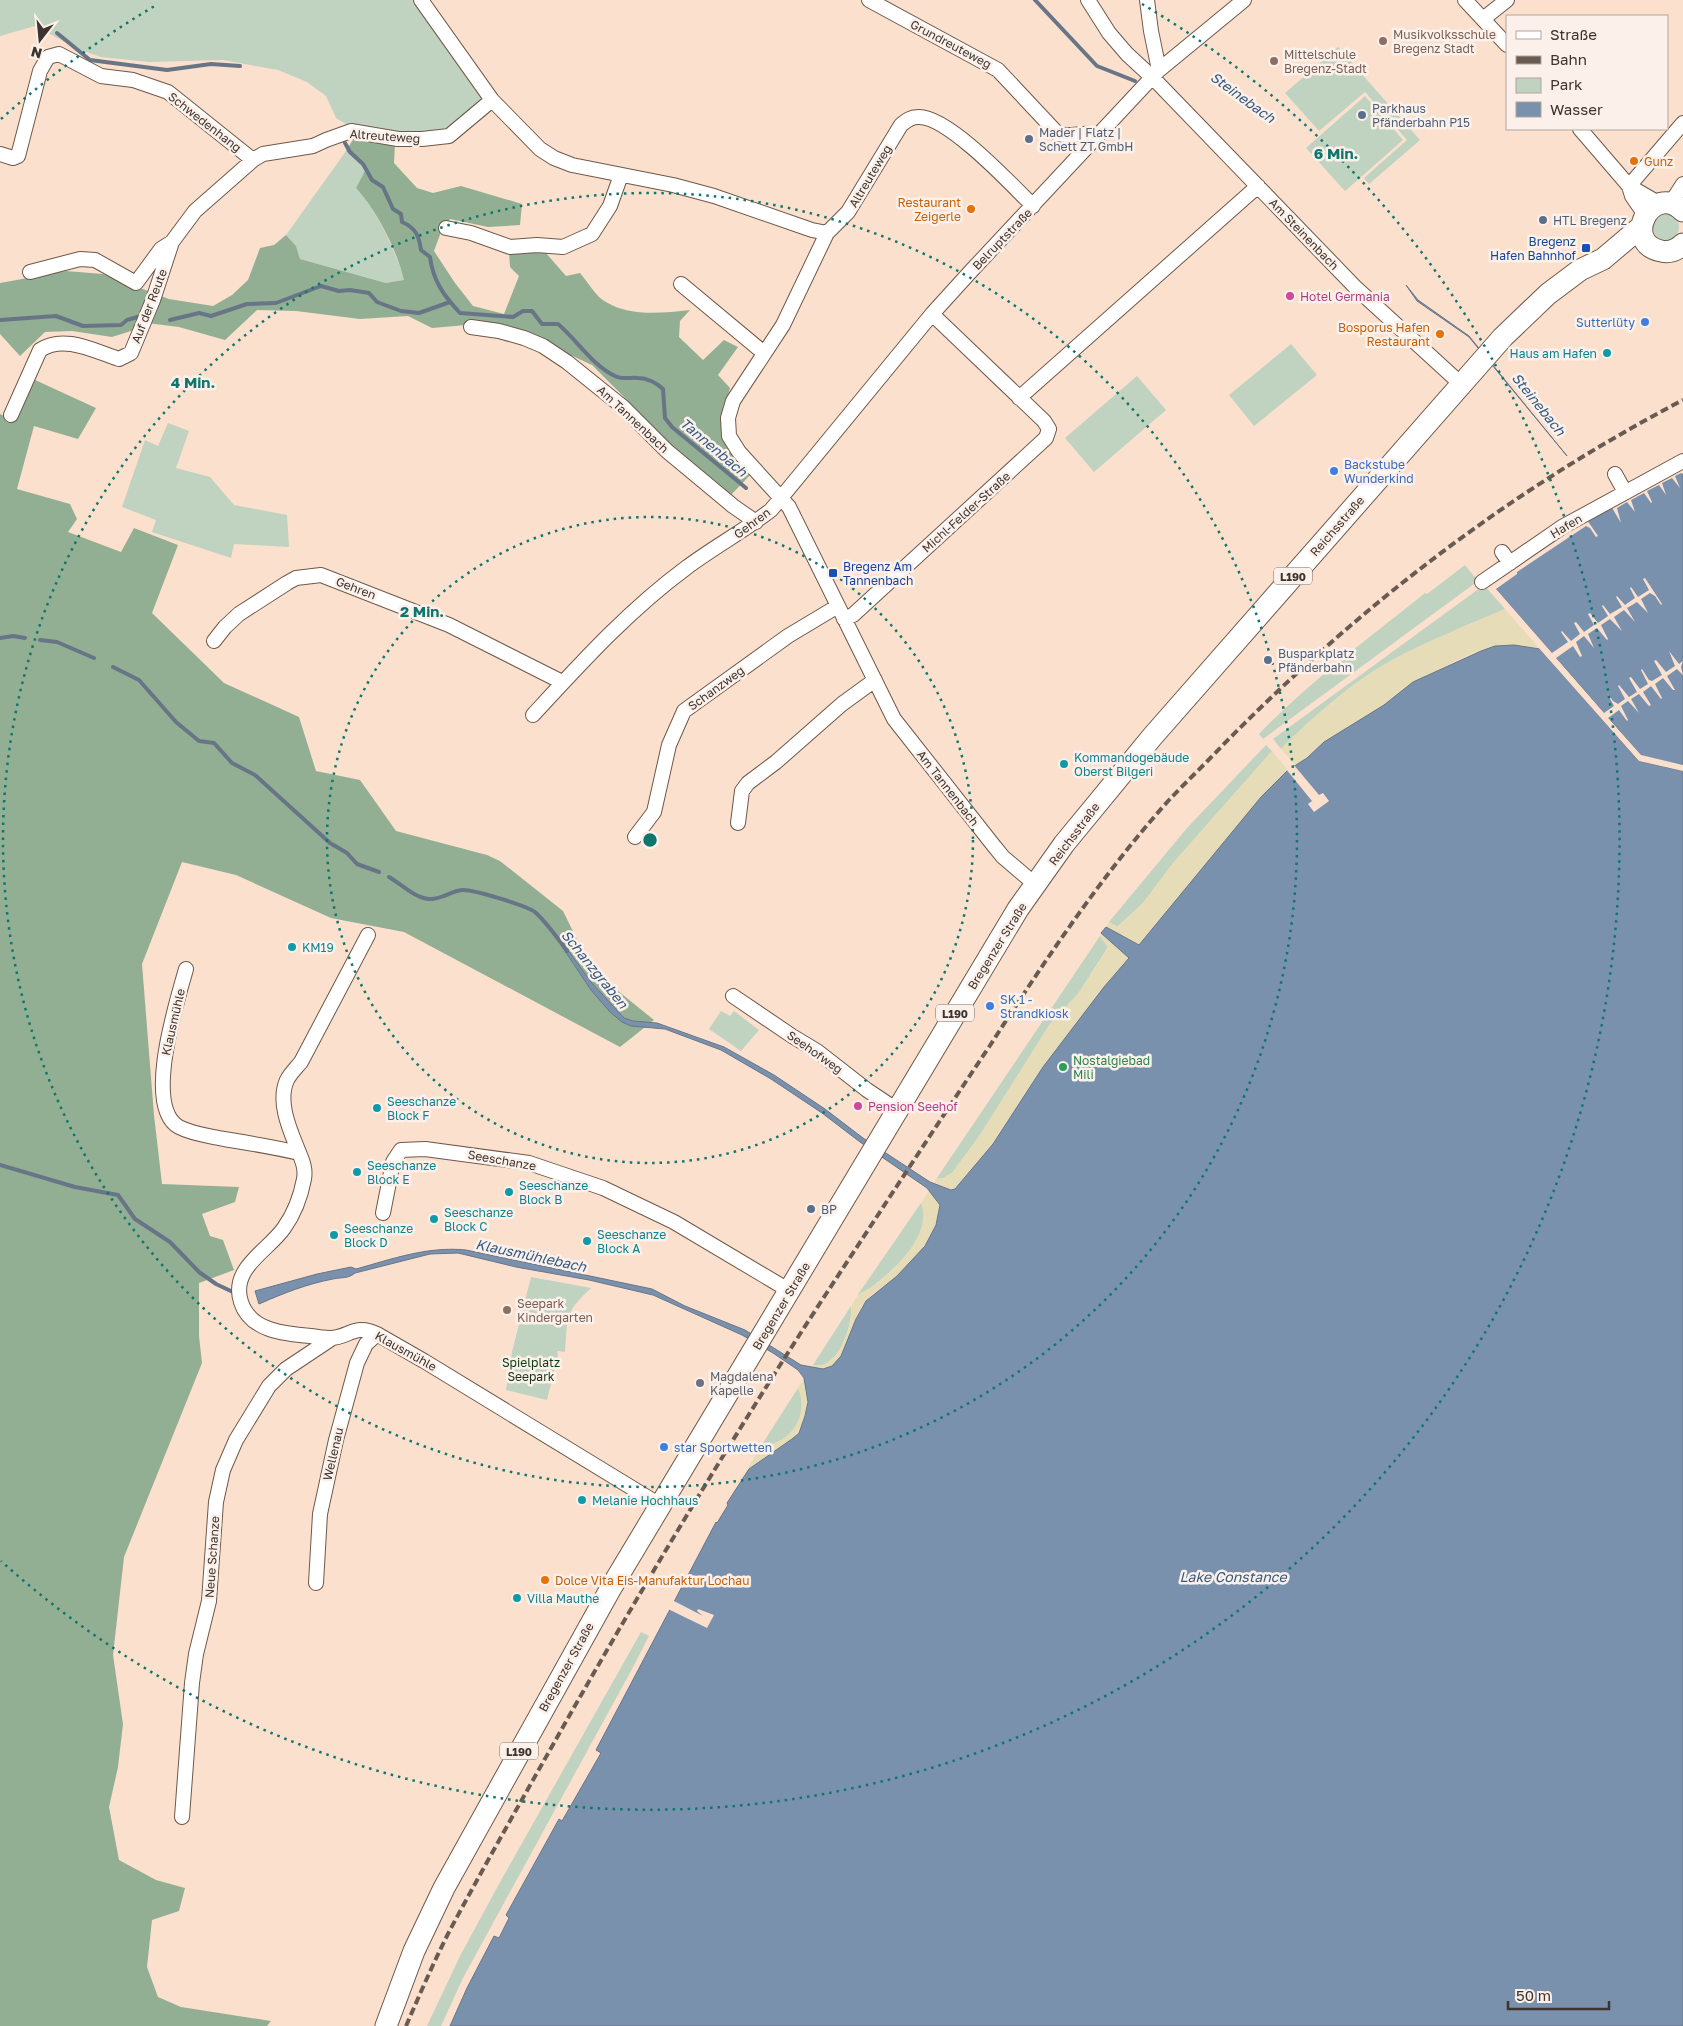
<svg xmlns="http://www.w3.org/2000/svg" width="1683" height="2026" font-family="'Golos Text',sans-serif">
	<rect width="100%" height="100%" fill="#fbe0ce"/>
	<path fill="#c0d2c0" d="M0,0h420l65,99 -36,30 -53,6 -47,-9 -13,-8 -10,-22 -19,-14 -29,-12 -55,-10 -74,2 -48,-5 -23,-8 -43,-23 -35,10z
		M1338,47l82,93 -51,44 -5,-6 43,-38 -42,-48 -46,39 -34,-38z
		M1365,96l38,44 -58,51 -39,-43z
		M346,151l21,18 -11,19c23,26 37,59 49,92l-19,3 -86,-24 -4,-13 -10,-11z
		M1653 227a13 13 0 1 1 26 0a13 13 0 1 1-26 0Z
		M1291,344l26,31 -63,51 -25,-31z
		M1137,376l29,34 -72,62 -29,-34z
		M168,423l21,8 -13,37 34,9 24,28 53,10 2,32 -55,-3 -3,14 -79,-26 4,-12 -34,-13 23,-67 13,6z
		M1465,565l13,16 -215,158 -4,-5c50,-52 110,-96 166,-141l2,1z
		M1484,585l21,24c-37,16 -75,31 -111,50 -42,23 -79,56 -113,90l-8,-10z
		M1266,745l6,6 -98,111 -31,41 -26,24 -8,-5 78,-94z
		M1100,936l8,11 -30,47 -28,30 -70,111 -28,38 -9,5h-6z
		M721,1011l9,5 4,-5 25,19 -18,21 -32,-22z
		M921,1203c13,31 -26,66 -48,83 -5,4 -11,6 -16,10z
		M531,1277l60,11c-27,25 -23,29 -26,64l-8,-1 1,5 -11,44 -41,-10 6,-38z
		M851,1306c2,19 -13,65 -38,59z
		M798,1388c13,27 -8,57 -37,58z
		M641,1632l8,4 -18,35 -168,307 -22,48h-14l33,-70 39,-72z"/>
	<path fill="#93af93" d="M354,138l41,6 -1,19 23,25 16,5 28,-7 61,18 -2,21 -32,2 -38,-8 -9,13 -7,19 21,32 18,23 31,8 15,-38 -9,-9 -1,-15 37,1 20,23 14,-3c8,9 16,24 26,29 24,15 57,11 84,8l-10,11 -1,16 24,23 21,-20 14,7 -20,28 12,13 -4,14 3,35 24,35 -24,25 -71,-51 -33,-48 -33,-33 -54,-25 -61,-16 -45,4 -24,-12 -48,3 -64,-8 -39,-1 -32,30 -46,-13 -32,-4 -16,8 -19,6 -40,-6 -27,1 -25,24 -20,-22v-51l66,-12 37,3 66,25 44,7 19,-11 16,-15 12,-32 14,-3 12,-10 10,11 4,13 86,24 18,-3c-8,-32 -26,-67 -48,-92l10,-19 -20,-18z
		M33,379l63,29 -18,31 -44,-13 -17,63 53,15 7,15 -9,13 53,20 13,-24 44,17 -26,68 72,70 75,34 17,54 44,9 36,51 91,24 13,6 63,50 29,59 62,50 -34,27 -216,-115 -73,-14 -95,-43 -54,-13 -40,102 12,151 8,69 77,3 -4,15 -33,12 8,22 13,4 11,30 -35,13v53l3,27 -78,194 -11,98 10,69 -5,43 -9,40 10,53 37,20 29,8 -6,23 -27,9 -5,47 11,30 23,10 90,14 -4,5h-267v-1612l4,2 12,-6z"/>
	<path fill="#e6ddb8" d="M1505,609l35,40c-14,-2 -29,-5 -43,-3 -26,3 -93,41 -113,59l-60,37 -17,16 -12,7 -14,-16c34,-34 71,-67 113,-90 36,-19 74,-34 111,-50z
		M1272,751l16,19 -27,27 -122,149 -33,-19 3,-5 9,5 25,-24 31,-41z
		M1101,933l28,25 -69,87 -67,99 -36,44 -6,2 -17,-8 3,-4h6l9,-5 28,-38 70,-111 28,-30 30,-46 -8,-12z
		M929,1191l11,14c-4,29 -21,53 -43,71 -12,10 -26,17 -35,30 -11,18 -11,41 -26,56 -7,8 -15,8 -25,6l2,-3c23,6 35,-30 38,-46 1,-9 -1,-14 5,-21 4,-6 10,-7 16,-11 23,-16 61,-54 49,-84z
		M804,1378c4,10 5,21 3,31 -9,43 -45,39 -66,71l20,-34c29,-1 49,-31 37,-58z"/>
	<path fill="#7a91ae" stroke="#687587" d="M1406,285l12,15 51,36 98,120 -98,-119 -52,-36z
		M1683,464v301l-39,-8 -5,-4 -149,-171 80,-53z
		M1514,645l26,4 99,112 44,10v1255h-1233l17,-38 27,-52 5,2 10,-20 -3,-3 53,-96 3,2 39,-68 -5,-3 120,-228 1,1 11,-18 -1,-2 22,-34 43,-30 7,-6 6,-17 3,-14 -4,-24 -6,-8 -25,-17 -31,-18 -89,-40 -64,-15 -73,-13 -58,-14 -28,1 -75,19c-7,6 -13,4 -22,6 -26,5 -49,14 -74,25l-4,-13 62,-17 34,-7 5,2c36,-10 72,-23 110,-19l186,39 33,17 60,24 56,35 22,4 9,-3 9,-10 15,-37 10,-18 31,-25 28,-30 11,-21 4,-20 -13,-17 -67,-46 -38,-29 -51,-34 -50,-29 -56,-21 -34,-3 -9,-4 -12,-10 -19,-22 -28,-42 2,-2 26,36 33,36 9,3 24,2 67,24 50,28 51,34 38,29 67,44 21,8 4,-1 38,-45 50,-77 61,-80 25,-29 -28,-25 5,-6 33,18 122,-148 27,-27 19,-12 17,-16 60,-37 29,-23 68,-31 14,-5z"/>
	<path fill="#fbe0ce" d="M1683,467v7l-2,-1 -6,3 5,12 -8,-10 -10,5 4,12 -7,-10 -12,6 5,11 -1,1 -7,-10 -13,7 4,12 -8,-10 -10,6 4,15 -10,-17z
		M1587,520l11,16 -2,1 -6,-9 -4,-2 -69,46v2l-21,15 56,64 16,-11 -7,-10 1,-1 9,10 9,-7 -6,-11 2,-1 8,10 10,-7 -6,-11 2,-1 8,10 10,-7 -6,-10 1,-1 7,9 12,-7 -6,-10 1,-1 8,9 10,-7 -5,-10 1,-1 7,10 11,-7 -6,-11 2,-1 17,26 -1,1 -6,-9 -5,-3 -9,6 7,14 -11,-11 -10,6 8,14 -11,-12 -10,7 8,14 -12,-12 -9,6 7,14 -1,1 -10,-12 -9,6 6,14 -10,-12 -8,6 6,14 -2,1 -7,-11 -17,12 48,55 10,-7 -7,-13 6,8 5,3 7,-5 -7,-13 1,-1 10,12 8,-5 -8,-14 2,-1 9,12 8,-5 -7,-14 1,-1 7,11 3,1 10,-6 -8,-14 2,-1 10,12 9,-6 -6,-15 10,13 4,-3 -2,6 2,8 -6,-6 -10,7 8,14h-2l-10,-12 -8,6 7,14 -1,1 -10,-13 -8,6 8,13 -2,1 -10,-12 -8,5 8,14 -11,-12 -7,5 7,14 -1,1 -8,-11 -11,8 33,37 42,10v3l-39,-9 -7,-4 -149,-171 2,-2 2,2z
		M1537,646l5,1 98,112 43,10v2l-44,-10z
		M1293,764l26,31 4,-2 6,8 -15,11 -6,-8 4,-3 -26,-32z
		M672,1600l31,16 -6,-5 1,-2 16,6 -7,13 -39,-19z"/>
	<g fill="none" stroke-linecap="round" stroke-linejoin="round">
		<path stroke="#687587" stroke-width="4" d="M1035,0l62,66 38,15
			M57,33l33,27 77,10 44,-6 29,2
			M345,143l5,9 13,12 9,16 11,7 10,22 8,5 1,8c14,6 17,14 19,28l9,7c3,24 14,39 30,56l53,4 10,-6h9l10,13h16c19,16 34,41 57,52 8,4 16,1 23,2 9,0 19,5 25,11l2,29 7,9 74,61
			M0,320l56,-4 27,10 38,-1 6,-5 14,-4
			M170,320l29,-7 12,3 36,-12 29,-1 45,-17 18,5 11,-1 19,3 8,9 24,9 18,2 31,-11
			M0,638l13,-2 12,2
			M40,640l17,2 37,16
			M113,667l26,13 37,42 23,19 15,2 18,20 23,12 75,68 17,10 10,11 22,8
			M389,877c12,7 26,21 40,22 12,1 22,-8 33,-9 11,-1 65,16 73,22 12,11 22,25 32,39
			M0,1165l75,22 43,8 17,24 35,23 29,30 17,12 19,9"/>
		<defs>
			<path id="street" d="M421,0l71,100 48,49 14,9 18,7 101,20 41,11 98,34 15,3 21,-21 53,-87c5,-4 9,-8 17,-8 29,-2 94,68 115,89
				M869,0l129,70 60,64c14,4 27,-4 40,2
				M1088,0l21,33 18,21 26,24 203,210 105,96
				M1147,0l4,31 8,39
				M1465,0l42,45
				M1483,19l24,-19
				M1580,129l49,57 3,10 13,19
				M0,154l13,4 5,-2 22,-85 8,-14 11,-3 42,22 32,4 35,12 85,68
				M1629,186l54,-63
				M1629,186l31,18
				M1670,204l13,-20
				M446,228l25,5 39,14 27,-2 26,2 29,-13 18,-28 11,-31
				M827,233l-44,92 -50,76 -5,17 1,18 10,16 50,55 105,212 100,127 9,11 33,28
				M30,272l50,-13 15,1 41,23 25,-34 11,-7
				M681,284l83,69
				M471,327l28,4 25,7 19,8 24,16 56,45 44,44 66,55 23,16
				M1019,398l239,-212
				M11,415l29,-65c24,-16 54,1 79,9l12,-6 22,-53 19,-58 23,-31 58,-51 10,-6 50,-8 13,-6 25,-9 47,8h24l27,-3 43,-36
				M1615,474l10,18
				M1502,552l8,11
				M1482,582l80,-55 121,-66
				M844,619l9,-4 193,-177 3,-9 -5,-8 -112,-107
				M214,641l11,-14 14,-13 48,-31 9,-5 25,-3 128,50 113,57
				M533,715c48,-52 96,-105 153,-147 28,-21 58,-37 85,-58l161,-196 40,-44 187,-200 85,-70
				M738,823l4,-32 6,-8 28,-21 66,-58 33,-24
				M635,837l19,-25 15,-67 15,-34 104,-75 50,-30
				M368,935l-67,127c-5,6 -11,12 -14,18 -10,22 3,50 11,70 4,10 8,18 6,29 -3,16 -10,35 -20,49 -16,23 -54,40 -43,74 9,29 44,32 70,34 6,1 13,2 19,2 19,0 24,-15 47,-4l47,27 236,144
				M186,969c-9,32 -43,138 -7,158 13,7 31,9 45,12 25,4 50,8 75,14
				M733,996l59,40 25,15 50,39 30,20
				M383,1213l10,-51 8,-12 24,-1 104,14 74,25 71,34 116,69
				M316,1583l4,-69 16,-74 21,-77 9,-19 11,-10
				M182,1817l10,-134 4,-29 13,-53 7,-99 7,-32 13,-30 33,-54 17,-17 45,-30"/>
			<path id="primary" d="M1683,211c-32,-30 -62,32 -22,40 9,2 16,-1 22,-7
				M386,2026l28,-75 30,-63 168,-302 406,-677 46,-65 88,-107 351,-400 45,-43 32,-24 23,-11 39,-33"/>
		</defs>
		<use href="#street" stroke="#6f5849" stroke-width="16"/>
		<use href="#primary" stroke="#6f5849" stroke-width="23"/>
		<use href="#street" stroke="#fff" stroke-width="14"/>
		<use href="#primary" stroke="#fff" stroke-width="21"/>
		<path stroke="#695b51" stroke-width="4" stroke-dasharray="8 4" stroke-linecap="butt" d="M406,2026c14,-32 28,-65 44,-96 38,-71 78,-141 118,-212 82,-144 167,-285 258,-424 54,-82 108,-165 163,-247 55,-85 112,-171 180,-247 17,-18 35,-35 52,-53 137,-140 288,-256 462,-347"/>
	</g>
	<g fill="none" stroke="#0f766e" stroke-width="2.5" stroke-dasharray="2.5 5">
		<circle cx="650" cy="840" r="323"/>
		<circle cx="650" cy="840" r="647"/>
		<path d="M1 119A970 970 0 0 1 158 4M1142 4A970 970 0 1 1 1 1561"/>
	</g>
	<g fill="#8d6e63" stroke="#fcf1ea" stroke-width="2">
		<circle cx="1383" cy="41" r="5"/>
		<circle cx="1274" cy="61" r="5"/>
		<circle cx="507" cy="1310" r="5"/>
	</g>
	<g fill="#5c6f8a" stroke="#fcf1ea" stroke-width="2">
		<circle cx="1362" cy="115" r="5"/>
		<circle cx="1029" cy="139" r="5"/>
		<circle cx="1543" cy="220" r="5"/>
		<circle cx="1268" cy="660" r="5"/>
		<circle cx="811" cy="1209" r="5"/>
	</g>
	<g fill="#e8710a" stroke="#fcf1ea" stroke-width="2">
		<circle cx="1634" cy="161" r="5"/>
		<circle cx="971" cy="209" r="5"/>
		<circle cx="1440" cy="334" r="5"/>
		<circle cx="545" cy="1580" r="5"/>
	</g>
	<g fill="#1a4fb4" stroke="#fcf1ea" stroke-width="2">
		<rect x="1581" y="243" width="10" height="10" rx="2.5"/>
		<rect x="828" y="568" width="10" height="10" rx="2.5"/>
	</g>
	<g fill="#d1479c" stroke="#fcf1ea" stroke-width="2">
		<circle cx="1290" cy="296" r="5"/>
		<circle cx="858" cy="1106" r="5"/>
	</g>
	<g fill="#3f7fe0" stroke="#fcf1ea" stroke-width="2">
		<circle cx="1645" cy="322" r="5"/>
		<circle cx="1334" cy="471" r="5"/>
		<circle cx="990" cy="1006" r="5"/>
		<circle cx="664" cy="1447" r="5"/>
	</g>
	<g fill="#0f9aa8" stroke="#fcf1ea" stroke-width="2">
		<circle cx="1607" cy="353" r="5"/>
		<circle cx="1064" cy="764" r="5"/>
		<circle cx="292" cy="947" r="5"/>
		<circle cx="377" cy="1108" r="5"/>
		<circle cx="357" cy="1172" r="5"/>
		<circle cx="509" cy="1192" r="5"/>
		<circle cx="434" cy="1219" r="5"/>
		<circle cx="334" cy="1235" r="5"/>
		<circle cx="587" cy="1241" r="5"/>
		<circle cx="582" cy="1500" r="5"/>
		<circle cx="517" cy="1598" r="5"/>
	</g>
	<circle fill="#2e9e5b" stroke="#fcf1ea" stroke-width="2" cx="1063" cy="1067" r="5"/>
	<circle fill="#6b7280" stroke="#fcf1ea" stroke-width="2" cx="700" cy="1383" r="5"/>
	<g text-anchor="middle" dominant-baseline="central" stroke-width="5" stroke-linejoin="round" paint-order="stroke">
		<g fill="#fcf1ea" stroke="#776d66" stroke-width="1">
			<rect x="1274" y="567.5" width="38" height="17" rx="4"/>
			<rect x="936" y="1004.5" width="38" height="17" rx="4"/>
			<rect x="500" y="1742.5" width="38" height="17" rx="4"/>
		</g>
		<g font-size="11" font-weight="bold" fill="#3e342d">
			<text x="1293" y="576">L190</text>
			<text x="955" y="1013">L190</text>
			<text x="519" y="1751">L190</text>
		</g>
		<g font-size="12" fill="#785e54" stroke="#fcf1ea" text-anchor="start">
			<text x="1393" y="34">Musikvolksschule<tspan x="1393" dy="14">Bregenz Stadt</tspan></text>
			<text x="1284" y="54">Mittelschule<tspan x="1284" dy="14">Bregenz-Stadt</tspan></text>
			<text x="517" y="1303">Seepark<tspan x="517" dy="14">Kindergarten</tspan></text>
		</g>
		<g font-size="12" fill="#3e342d" stroke="#fcf1ea">
			<text transform="translate(951 44) rotate(28)">Grundreuteweg</text>
			<text transform="translate(205 122) rotate(38)">Schwedenhang</text>
			<text transform="translate(385 136) rotate(4)">Altreuteweg</text>
			<text transform="translate(870 176) rotate(-59)">Altreuteweg</text>
			<text transform="translate(1304 234) rotate(46)">Am Steinenbach</text>
			<text transform="translate(1002 239) rotate(-46)">Belruptstraße</text>
			<text transform="translate(149 306) rotate(-69)">Auf der Reute</text>
			<text transform="translate(633 419) rotate(43)">Am Tannenbach</text>
			<text transform="translate(966 512) rotate(-42)">Michl-Felder-Straße</text>
			<text transform="translate(752 523) rotate(-37)">Gehren</text>
			<text transform="translate(1337 526) rotate(-49)">Reichsstraße</text>
			<text transform="translate(1566 526) rotate(-31)">Hafen</text>
			<text transform="translate(356 588) rotate(21)">Gehren</text>
			<text transform="translate(716 688) rotate(-36)">Schanzweg</text>
			<text transform="translate(948 788) rotate(52)">Am Tannenbach</text>
			<text transform="translate(1074 834) rotate(-53)">Reichsstraße</text>
			<text transform="translate(997 946) rotate(-58)">Bregenzer Straße</text>
			<text transform="translate(173 1022) rotate(-77)">Klausmühle</text>
			<text transform="translate(815 1052) rotate(35)">Seehofweg</text>
			<text transform="translate(502 1160) rotate(10)">Seeschanze</text>
			<text transform="translate(781 1306) rotate(-59)">Bregenzer Straße</text>
			<text transform="translate(406 1351) rotate(29)">Klausmühle</text>
			<text transform="translate(333 1454) rotate(-77)">Wellenau</text>
			<text transform="translate(212 1557) rotate(-86)">Neue Schanze</text>
			<text transform="translate(566 1667) rotate(-61)">Bregenzer Straße</text>
		</g>
		<g font-size="12" fill="#4e5e75" stroke="#fcf1ea" text-anchor="start">
			<text x="1372" y="108">Parkhaus<tspan x="1372" dy="14">Pfänderbahn P15</tspan></text>
			<text x="1039" y="132">Mader | Flatz |<tspan x="1039" dy="14">Schett ZT GmbH</tspan></text>
			<text x="1553" y="220">HTL Bregenz</text>
			<text x="1278" y="653">Busparkplatz<tspan x="1278" dy="14">Pfänderbahn</tspan></text>
			<text x="821" y="1209">BP</text>
		</g>
		<g font-size="12" fill="#c56008" stroke="#fcf1ea" text-anchor="start">
			<text x="1644" y="161">Gunz</text>
			<text x="961" y="202" text-anchor="end">Restaurant<tspan x="961" dy="14">Zeigerle</tspan></text>
			<text x="1430" y="327" text-anchor="end">Bosporus Hafen<tspan x="1430" dy="14">Restaurant</tspan></text>
			<text x="555" y="1580">Dolce Vita Eis-Manufaktur Lochau</text>
		</g>
		<g font-size="12" fill="#164399" stroke="#fcf1ea" text-anchor="end">
			<text x="1576" y="241">Bregenz<tspan x="1576" dy="14">Hafen Bahnhof</tspan></text>
			<text x="843" y="566" text-anchor="start">Bregenz Am<tspan x="843" dy="14">Tannenbach</tspan></text>
		</g>
		<g font-size="12" fill="#b23c85" stroke="#fcf1ea" text-anchor="start">
			<text x="1300" y="296">Hotel Germania</text>
			<text x="868" y="1106">Pension Seehof</text>
		</g>
		<g font-size="12" fill="#366cbe" stroke="#fcf1ea" text-anchor="start">
			<text x="1635" y="322" text-anchor="end">Sutterlüty</text>
			<text x="1344" y="464">Backstube<tspan x="1344" dy="14">Wunderkind</tspan></text>
			<text x="1000" y="999">SK 1 -<tspan x="1000" dy="14">Strandkiosk</tspan></text>
			<text x="674" y="1447">star Sportwetten</text>
		</g>
		<g font-size="12" fill="#0d838f" stroke="#fcf1ea" text-anchor="start">
			<text x="1597" y="353" text-anchor="end">Haus am Hafen</text>
			<text x="1074" y="757">Kommandogebäude<tspan x="1074" dy="14">Oberst Bilgeri</tspan></text>
			<text x="302" y="947">KM19</text>
			<text x="387" y="1101">Seeschanze<tspan x="387" dy="14">Block F</tspan></text>
			<text x="367" y="1165">Seeschanze<tspan x="367" dy="14">Block E</tspan></text>
			<text x="519" y="1185">Seeschanze<tspan x="519" dy="14">Block B</tspan></text>
			<text x="444" y="1212">Seeschanze<tspan x="444" dy="14">Block C</tspan></text>
			<text x="344" y="1228">Seeschanze<tspan x="344" dy="14">Block D</tspan></text>
			<text x="597" y="1234">Seeschanze<tspan x="597" dy="14">Block A</tspan></text>
			<text x="592" y="1500">Melanie Hochhaus</text>
			<text x="527" y="1598">Villa Mauthe</text>
		</g>
		<g font-size="12" fill="#27864d" stroke="#fcf1ea" text-anchor="start">
			<text x="1073" y="1060">Nostalgiebad<tspan x="1073" dy="14">Mili</tspan></text>
		</g>
		<g font-size="12" fill="#0d3913" stroke="#fcf1ea">
			<text x="531" y="1362">Spielplatz<tspan x="531" dy="14">Seepark</tspan></text>
		</g>
		<g font-size="12" fill="#5b616d" stroke="#fcf1ea" text-anchor="start">
			<text x="710" y="1376">Magdalena<tspan x="710" dy="14">Kapelle</tspan></text>
		</g>
		<g font-size="14" font-style="italic" fill="#345982" stroke="#fcf1ea">
			<text transform="translate(1243 97) rotate(36)">Steinebach</text>
			<text transform="translate(1539 404) rotate(51)">Steinebach</text>
			<text transform="translate(714 447) rotate(40)">Tannenbach</text>
			<text transform="translate(595 969) rotate(51)">Schanzgraben</text>
			<text transform="translate(531 1255) rotate(12)">Klausmühlebach</text>
			<text x="1233" y="1576">Lake Constance</text>
		</g>
	</g>
	<circle cx="650" cy="840" r="8" fill="#0f766e" stroke="#fcf1ea" stroke-width="2.5"/>
	<g font-size="15" text-anchor="middle" font-weight="bold" fill="#0f766e" stroke="#fcf1ea" stroke-width="5" stroke-linejoin="round" paint-order="stroke">
		<text x="1336" y="159">6 Min.</text>
		<text x="193" y="388">4 Min.</text>
		<text x="422" y="617">2 Min.</text>
	</g>
	<rect x="1506" y="15" width="162" height="115" fill="#fcf1ea" stroke="#b0a59e"/>
	<rect x="1516" y="31" width="25" height="8" fill="#ffffff" stroke="#b0a59e"/>
	<text x="1550" y="40" font-size="15" fill="#3e342d">Straße</text>
	<rect x="1516" y="56" width="25" height="8" fill="#695b51" stroke="#b0a59e"/>
	<text x="1550" y="65" font-size="15" fill="#3e342d">Bahn</text>
	<rect x="1516" y="78" width="25" height="15" fill="#c0d2c0" stroke="#b0a59e"/>
	<text x="1550" y="90" font-size="15" fill="#3e342d">Park</text>
	<rect x="1516" y="102" width="25" height="15" fill="#7a91ae" stroke="#b0a59e"/>
	<text x="1550" y="115" font-size="15" fill="#3e342d">Wasser</text>
	<g transform="translate(40 40) rotate(196)" stroke="#fcf1ea" stroke-width="4" paint-order="stroke">
	<path d="M0-4L9 19L0 12L-9 19Z" fill="#3e342d"/>
	<text y="-8" font-size="14" font-weight="bold" text-anchor="middle" fill="#3e342d">N</text>
	</g>
	<path d="M1508 2001v8h101v-8" fill="none" stroke="#3e342d" stroke-width="2.5"/>
	<text x="1516" y="2001" font-size="15" fill="#3e342d" stroke="#fcf1ea" stroke-width="4" paint-order="stroke">50 m</text>
</svg>
